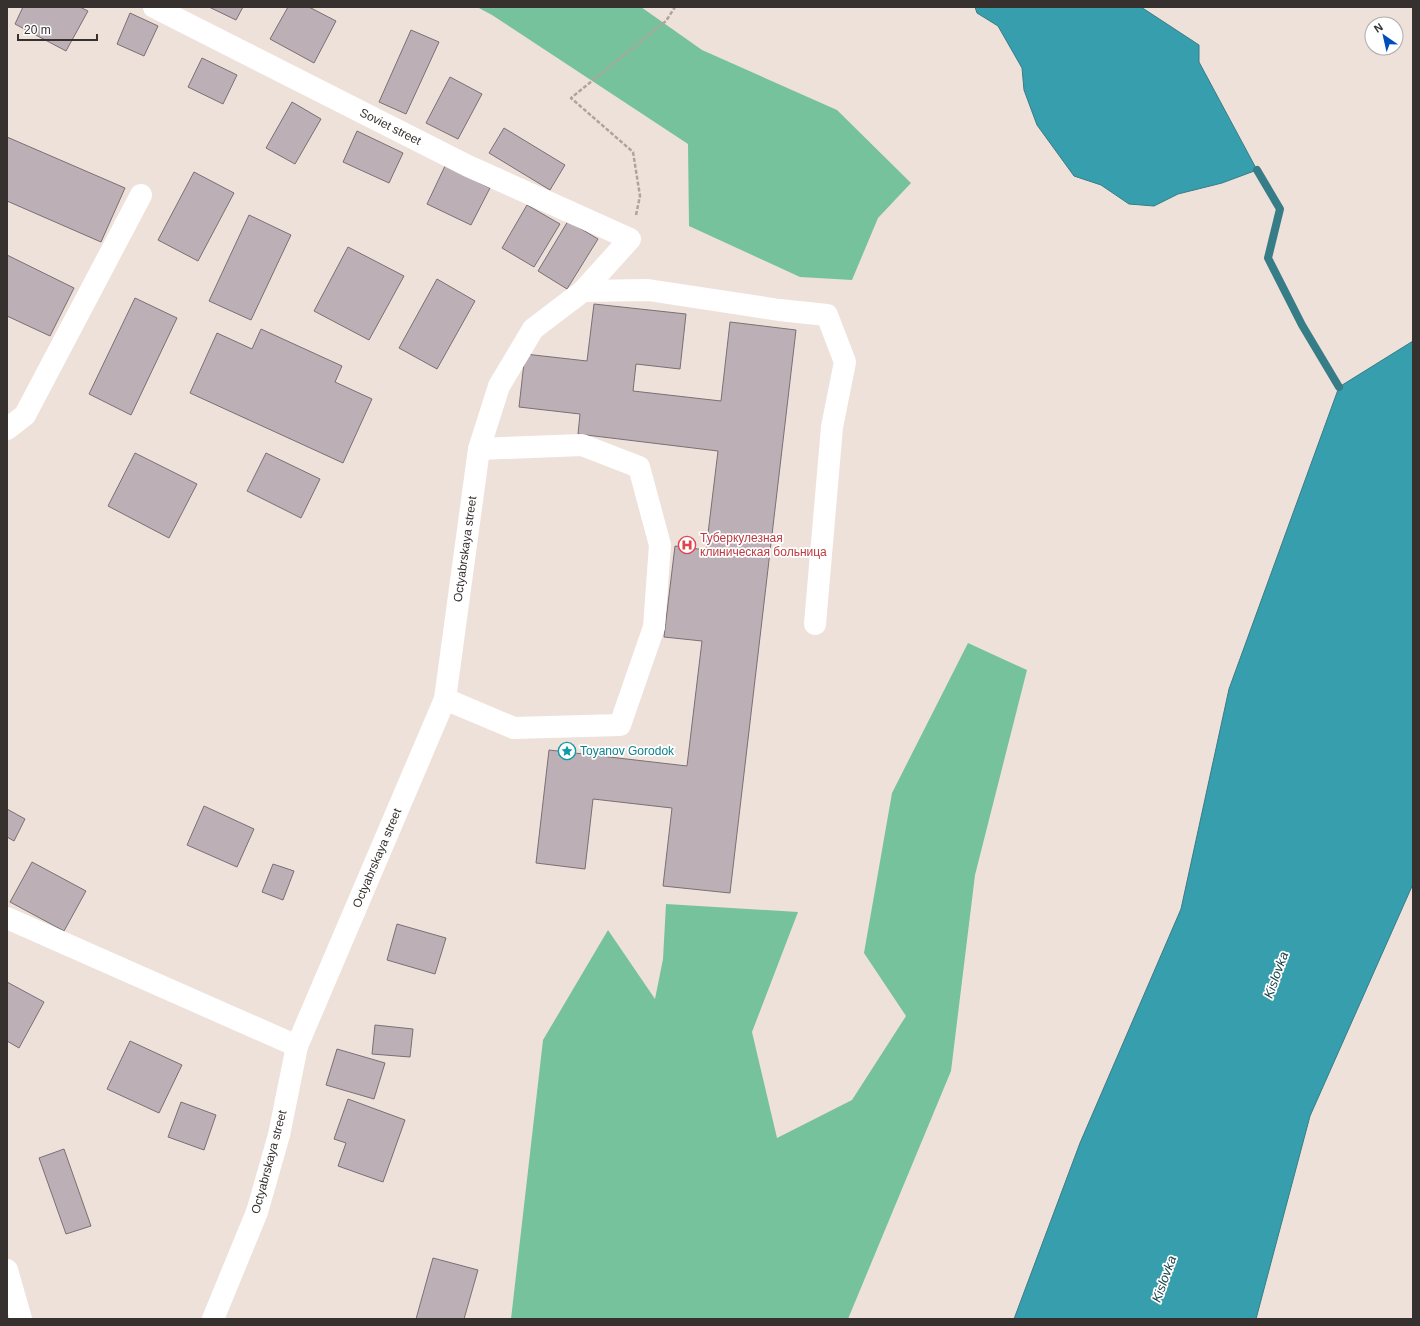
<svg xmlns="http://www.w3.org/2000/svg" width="1420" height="1326" font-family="Helvetica,sans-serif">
	<rect width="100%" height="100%" fill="#eee1da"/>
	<path fill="#75c29c" d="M477,7h164l61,43 135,60 74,73 -33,35 -26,62 -52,-3 -111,-51 -1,-82 -196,-129z
		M968,643l59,27 -52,205 -24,196 -103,248h-337l32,-279 65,-110 47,69 8,-40 3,-55 132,8 -46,120 25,106 75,-38 54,-84 -42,-63 28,-160z"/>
	<path fill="#379ead" stroke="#377d87" d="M975,7h166l58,38v17l58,108 -35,13 -44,11 -24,12 -25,-2 -28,-19 -27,-9 -37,-51 -13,-35 -2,-22 -24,-42 -21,-13z
		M1413,341v543l-103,232 -54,203h-242l66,-176 101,-234 48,-220 110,-302z"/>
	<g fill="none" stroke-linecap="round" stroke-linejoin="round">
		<path stroke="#377d87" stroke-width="8" d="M1257,170l23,39 -12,49 34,67 37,62"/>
	</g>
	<path fill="#bcb0b6" stroke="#7a6f74" d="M23,7h57l8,4 -22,40 -51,-27z
		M209,7h34l-7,13z
		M288,7h21l27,14 -22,42 -44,-24z
		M130,13l28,13 -14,30 -27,-12z
		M411,30l28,12 -33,72 -27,-12z
		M202,58l35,17 -14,29 -35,-17z
		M450,77l32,17 -24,45 -32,-16z
		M292,102l29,17 -26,45 -29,-16z
		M504,128l61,37 -15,25 -61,-37z
		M357,131l46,22 -14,30 -46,-21z
		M7,137l118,51 -24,54 -94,-41z
		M445,166l45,22 -19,37 -44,-21z
		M194,172l40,21 -36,68 -40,-21z
		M527,205l33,19 -26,43 -32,-19z
		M249,215l42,20 -40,85 -42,-19z
		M568,221l30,18 -31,50 -29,-18z
		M348,247l56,29 -35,64 -55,-29z
		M7,255l67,33 -24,48 -43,-20z
		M437,279l38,22 -38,68 -38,-21z
		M135,298l42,20 -46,97 -42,-21z
		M594,304l92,10 -6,55 -44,-5 -3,27 88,10 9,-79 66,8 -66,563 -67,-7 9,-78 -79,-9 -8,70 -49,-6 13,-113 138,16 15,-125 -38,-4 11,-91 31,4 12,-99 -140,-17 2,-20 -61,-7 6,-53 62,7z
		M261,329l81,37 -7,16 37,17 -29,64 -153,-70 27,-60 35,16z
		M135,453l62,31 -28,54 -61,-32z
		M266,453l54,26 -19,39 -54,-27z
		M204,806l50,23 -17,38 -50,-22z
		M7,809l18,10 -11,22 -7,-4z
		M32,862l54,29 -22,40 -54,-29z
		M273,864l21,7 -11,29 -21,-8z
		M397,924l49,14 -11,36 -48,-14z
		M7,982l37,20 -25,46 -12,-7z
		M375,1025l38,4 -3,28 -38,-3z
		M130,1041l52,24 -23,48 -52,-24z
		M337,1049l48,14 -11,36 -48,-14z
		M348,1099l57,21 -22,62 -45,-16 8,-23 -12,-4z
		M181,1102l35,13 -12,35 -36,-13z
		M64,1149l27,77 -25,8 -27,-76z
		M433,1258l45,12 -14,49h-48z"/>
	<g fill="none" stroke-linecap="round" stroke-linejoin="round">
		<path stroke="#aea49f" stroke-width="2.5" stroke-dasharray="4 2" stroke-linecap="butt" d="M636,215l4,-19 -7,-44 -62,-54 95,-77 9,-14"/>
		<g stroke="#fff" stroke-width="22">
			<path id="s1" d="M154,7l314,159 162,73 -47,52 -50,38 -34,57 -20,63 -34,250 -148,347 -18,89 -22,77 -44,107"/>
			<path d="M583,291l65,-1 131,20 48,5 18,47 -13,65 -17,197"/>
			<path d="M7,429l18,-14 116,-220"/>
			<path d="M445,699l69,29 106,-3 34,-98 6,-82 -21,-78 -57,-22 -103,4"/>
			<path d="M7,918l290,128"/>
			<path d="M7,1270l14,49"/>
		</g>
	</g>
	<defs>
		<symbol id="hospital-ring" viewBox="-11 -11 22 22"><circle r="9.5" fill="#fff" stroke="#e0444e" stroke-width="1.5"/><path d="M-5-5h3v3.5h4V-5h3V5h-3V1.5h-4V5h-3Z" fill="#e0444e"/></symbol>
		<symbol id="sight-ring" viewBox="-11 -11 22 22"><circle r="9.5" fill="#fff" stroke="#0f9aa8" stroke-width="1.5"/><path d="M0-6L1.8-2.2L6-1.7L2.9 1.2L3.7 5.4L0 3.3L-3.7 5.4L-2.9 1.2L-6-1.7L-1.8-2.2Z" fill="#0f9aa8"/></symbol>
	</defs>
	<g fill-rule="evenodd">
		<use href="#hospital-ring" x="677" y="535" width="20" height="20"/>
		<use href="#sight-ring" x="557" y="741" width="20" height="20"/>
	</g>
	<g text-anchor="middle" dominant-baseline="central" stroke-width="3.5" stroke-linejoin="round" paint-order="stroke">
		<g font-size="12" fill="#36312f" stroke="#fff">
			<text stroke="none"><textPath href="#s1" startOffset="265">Soviet street</textPath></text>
			<text transform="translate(465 549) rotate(-82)">Octyabrskaya street</text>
			<text transform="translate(377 858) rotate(-67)">Octyabrskaya street</text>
			<text transform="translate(269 1162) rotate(-75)">Octyabrskaya street</text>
		</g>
		<g font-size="12" fill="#be3a42" stroke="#fff" text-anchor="start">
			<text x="700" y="538">Туберкулезная<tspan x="700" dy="14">клиническая больница</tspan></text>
		</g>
		<g font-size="12" fill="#0d838f" stroke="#fff" text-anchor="start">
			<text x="580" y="751">Toyanov Gorodok</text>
		</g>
		<g font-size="13" font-style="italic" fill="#154349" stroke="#fff">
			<text transform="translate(1276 975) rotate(-70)">Kislovka</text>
			<text transform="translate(1164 1279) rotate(-70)">Kislovka</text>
		</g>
	</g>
	<rect width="1420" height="1326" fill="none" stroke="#36312f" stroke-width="16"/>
	<g transform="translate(1384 36) rotate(326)"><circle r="19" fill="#ffffff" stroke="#afadac"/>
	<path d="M0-3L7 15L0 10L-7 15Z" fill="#004fb8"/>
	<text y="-6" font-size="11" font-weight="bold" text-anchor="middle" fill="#36312f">N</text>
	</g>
	<path d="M18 34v6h79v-6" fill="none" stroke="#36312f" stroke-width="2"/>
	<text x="24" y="34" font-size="12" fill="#36312f" stroke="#ffffff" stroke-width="3" paint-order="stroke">20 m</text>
</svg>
